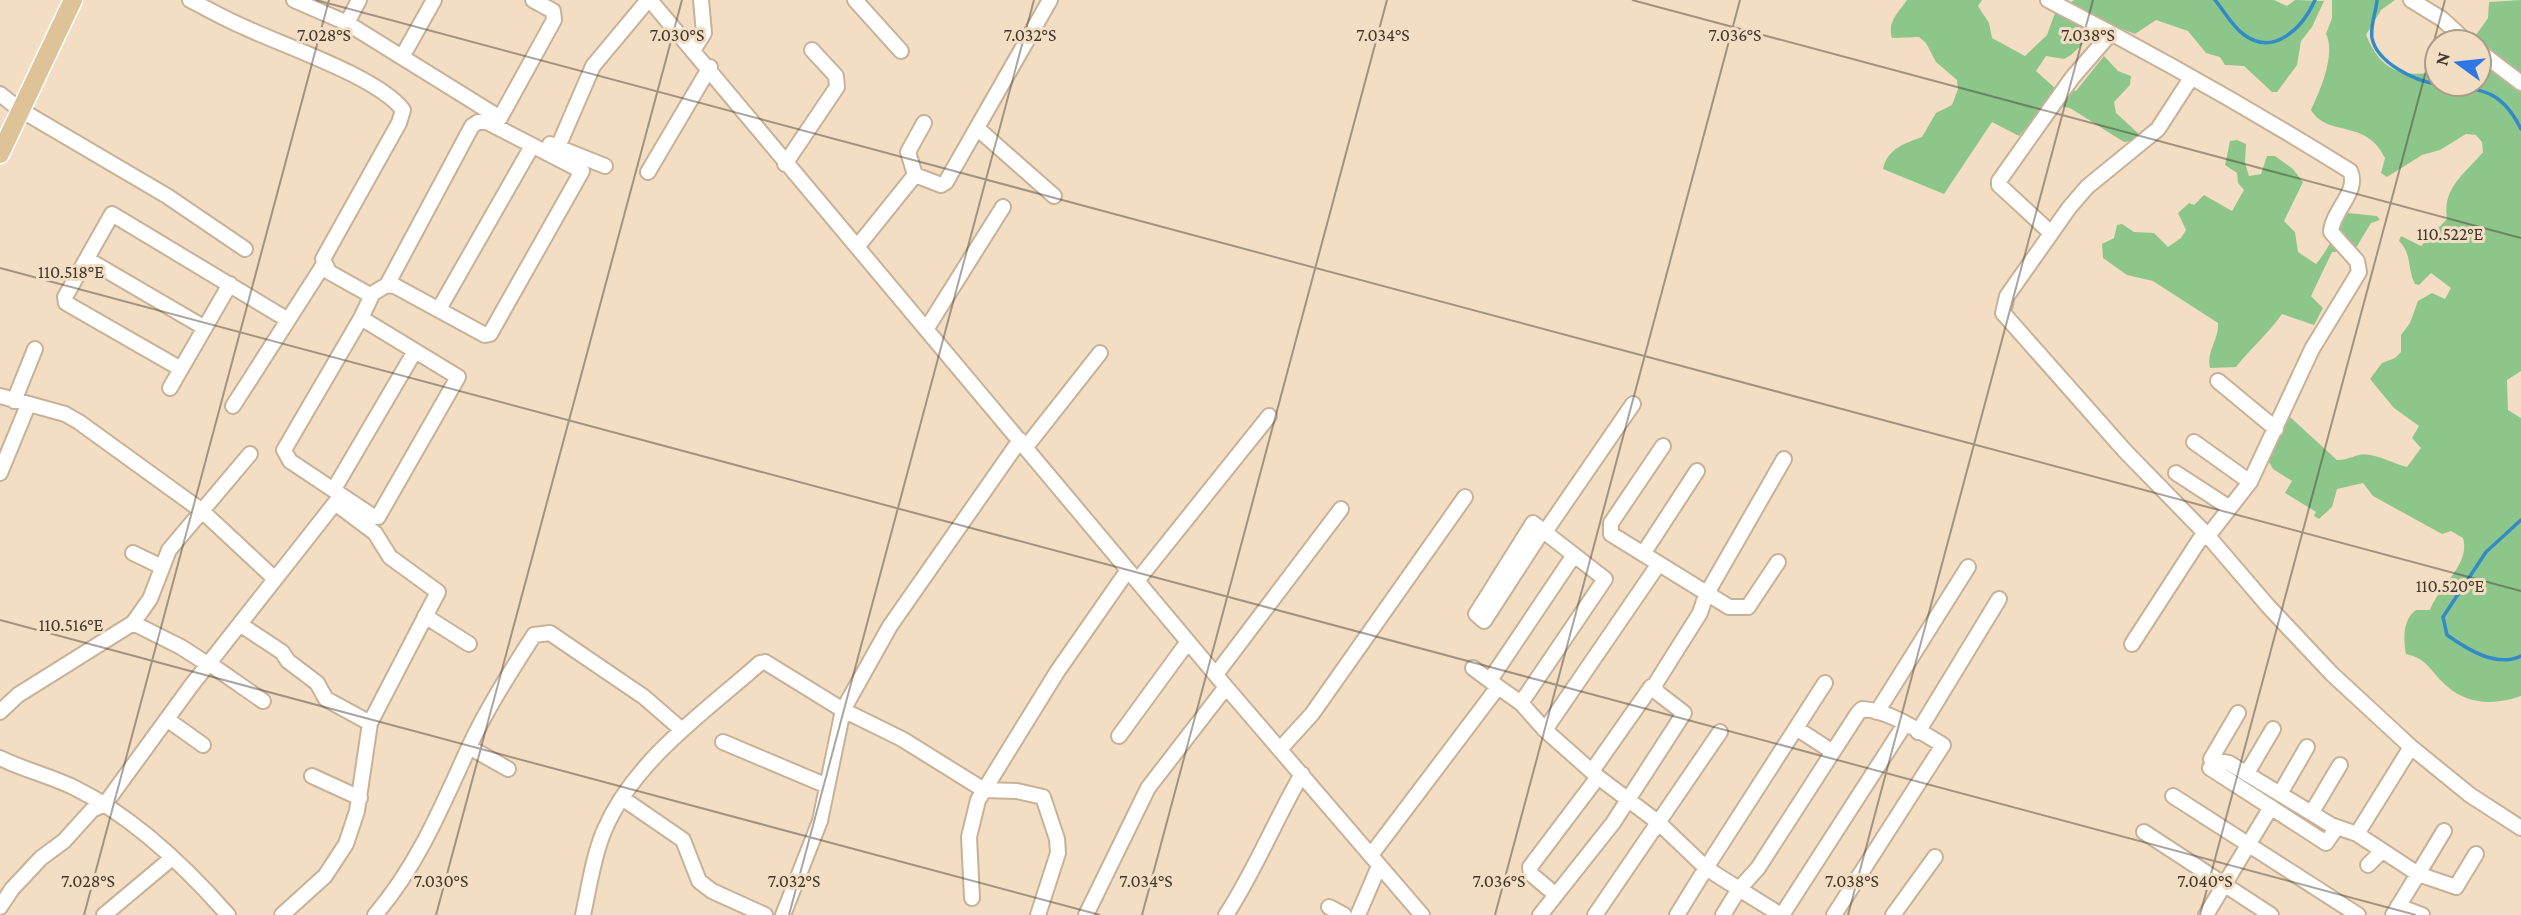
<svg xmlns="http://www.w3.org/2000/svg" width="2521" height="915" font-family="'Crimson Pro',serif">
	<rect width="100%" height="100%" fill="#f3dec3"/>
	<path fill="#8dc68b" d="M1907,0h75l-4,6 11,17 3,15 33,18 22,-21 8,-22 19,-13h200l13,6 8,-6 29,1 -12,26 -11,14 -4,24 -20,27h-5l-28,-26 -19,-1 -5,-8 -14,-4 -18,-22 -32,-11 -21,14 -30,-11 -34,32 -7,4 -18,-3 -10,15 20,18 20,2 28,-35 14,15 13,5 -1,9 -16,17 2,11 23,21 -6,7 -9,1 -54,-34 -22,-4 -29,32 -27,-14 -48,72 -61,-25c4,-20 22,-26 39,-32l14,-24 16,-8 6,-16 -1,-9 -21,-18 -10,-19 -7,-6 -27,1c-5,-16 6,-25 15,-38z
		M2332,0h63l-14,10 -15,25c15,35 33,43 71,37v12h42v-42h-8l17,-24 1,-16 32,-2v371l-14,9 1,30 13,8v278c-24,9 -53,9 -73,-9 -17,-14 -19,-28 -42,-33 -3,-15 -3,-35 10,-44h14c8,-23 41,-46 33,-72l-12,-7 -9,3 -69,-38 -10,-13 -26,6 -5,18 -13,12 -5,-3 2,-4 -31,-19 7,-12 -19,-12 -4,-7 4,-19 17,-26 47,43c9,0 14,-3 22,-5 12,-4 35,9 48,12l14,-19 -9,-10 7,-12 -25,-18 -24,-29 12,-16 13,-5 6,-6v-17l9,-12 8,-22 14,-8 13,6 6,-11 -20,-15 -12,12 -4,-1c-8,-15 -3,-31 -16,-43l2,-5 20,10 26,-27c-5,-32 19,-46 36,-67l-1,-10 -6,-7 -10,-1 -26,16 -18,5 -35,22 -6,-4 4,-15c-19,-40 -57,-20 -74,-48 9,-19 25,-56 15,-76l6,-16z
		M2237,140l9,4 -1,19 4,13 12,-2 6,-18h8l18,13 10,13 -19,39 11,11 3,20 18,12c14,-16 19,-34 32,-51l29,3 3,4 -9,3 -17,28 -22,1 -21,44 12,12 -9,17 -32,-11c-14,20 -31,34 -46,53l-26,1c-4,-17 9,-28 8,-45l-65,-42 -26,-6 -24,-17 -1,-14 12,-6 3,-13 5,-1 12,8 20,1 14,14 13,-9 5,-8 -8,-17 11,-10 5,2 10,-10 28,16 12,-21 -6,-7 -1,-10 -12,-8 5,-24z"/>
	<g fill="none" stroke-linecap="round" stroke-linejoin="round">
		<path stroke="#328bc7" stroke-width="3.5" d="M2215,0c9,11 17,26 28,34 31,24 60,-7 72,-34
			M2377,0c-1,12 -7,26 -5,38 5,25 43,43 65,46
			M2437,84c43,6 63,3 84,45
			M2521,520l-35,32 -43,65 4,18c20,14 49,33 74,21"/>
		<defs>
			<path id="minor" d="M190,0c18,9 35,19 54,27 40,19 134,50 159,83l-4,13 -76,136 6,13 41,23 17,-10 8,1 90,49 5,-1 92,-163 -95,-49h-9l-6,4 -85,159
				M294,0l53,23 153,95 54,-98 -1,-9 -20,-11
				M650,0l576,687
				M855,0l46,51
				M2048,0c103,53 204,110 302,171 10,20 -18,40 -19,61l26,29 2,11 -47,77 -62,133 -42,54 -8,3 -68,105
				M2411,0l31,19 25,23
				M347,23l12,-23
				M694,49l10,-16 -3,-33
				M2479,51l42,32
				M402,57l32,-57
				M2191,78l-33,51 -71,58 -18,21 -62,88 -4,17 122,138 83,85 60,70 64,68 79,73 59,48 51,33
				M0,94l19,15 148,87 78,53
				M978,129l76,67
				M550,144l55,22
				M558,147l35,-81 55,-66
				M785,164l52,-77 -1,-11 -24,-26
				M648,172l62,-105
				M915,175l-7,-23 16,-29
				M2051,233l-52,-48v-4l73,-103 39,-45
				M857,247l58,-72 26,10 5,-3 104,-182
				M87,259l118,69
				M439,309l93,-163
				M361,318l-77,132 6,11 84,56h4l80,-140 -97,-59 11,-23
				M927,328l76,-121
				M181,369l-115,-66 -1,-6 47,-83 176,106
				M2218,381l58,48
				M170,388l60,-104
				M0,396l65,18 14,8 123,89 73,68
				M14,401l21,-52
				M233,406l91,-142
				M2194,442l56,40
				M1663,446l-52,77v11l118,73h19l30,-45
				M1026,447l74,-94
				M0,473l28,-68
				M2176,473l54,35
				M334,489l81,-138
				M1545,532l88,-128
				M133,553l29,14
				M1643,554l54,-83
				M1137,581l132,-165
				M425,616l44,28
				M133,623l48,24 28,18
				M241,625l41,27 6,9 29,22 9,16 44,24
				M210,664l53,37
				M1473,668l24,18
				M1217,673l124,-164
				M1490,680l84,-125
				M1654,686l46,-73 6,-18 78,-136
				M1521,703l84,-124 -72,-56 -57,91 8,7 59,-91
				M0,712l18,-17 115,-72 17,-24 19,-49 81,-96
				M1877,712l91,-145
				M2238,713l-27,46 18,4 102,62 26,9
				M168,720l35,25
				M1796,728l37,24
				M1545,730l113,-165
				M1918,732l81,-133
				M1119,736l68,-93
				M723,742l102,43
				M469,747l39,22
				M1281,748l31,-34 153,-217
				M0,758c24,12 51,18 75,30 59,29 110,78 153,127
				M2210,768l116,75 11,-16
				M2247,773l26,-44
				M312,776l48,22
				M2281,792l26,-45
				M2173,796l185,119
				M622,798l61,42 16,41 13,10 53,24
				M2312,812l28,-47
				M2444,831l-26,43 38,13 20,-33
				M2144,832l127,83
				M1371,855l127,-168 23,16 24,27 53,47 61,46 47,45 119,-185
				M2368,865l14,-14
				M1556,895l-25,-21 -1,-7 68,-90
				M972,898l-3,-61 9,-37 79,-128 71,-102
				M2398,906l24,9
				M0,907l12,-18 29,-31 23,-17 28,-31 13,-6 86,-118 144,-183 40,30 15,24 48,35 -68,131 -13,88 -11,33 -21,32 -43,39
				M1329,907l15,8
				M104,915l68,-57
				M375,915c43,-50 67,-109 94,-168 18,-39 42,-76 65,-112l16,-2 94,64 38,33
				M583,915c6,-27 10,-58 21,-84 30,-71 100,-118 156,-168l5,-1 78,48 59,29 82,51 33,1 26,6 14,42 1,14 -20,62
				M783,915l37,-94 23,-111 47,-84 130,-186
				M1086,915l62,-127 78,-101 196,228
				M1226,915c29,-44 49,-95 76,-141
				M1358,915l21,-49
				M1540,915l73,-92 71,-110 -26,-20 -4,-7 -3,1 -59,84
				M1595,915l125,-183
				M1677,915l29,-47 33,21 19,-21 100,-155 4,-4c27,1 58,23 81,36l-109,170
				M1723,915l16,-26 42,26
				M1782,915l123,-191
				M1893,915l42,-58
				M2206,915l65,-108
				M2393,915l25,-41 -61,-40 54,-87"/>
			<path id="major" d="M0,154l73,-154"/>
		</defs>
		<use href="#minor" stroke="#c7b298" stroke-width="18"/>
		<use href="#major" stroke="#fff" stroke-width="21"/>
		<use href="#minor" stroke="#fff" stroke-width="14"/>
		<use href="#major" stroke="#dec298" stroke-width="18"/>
	</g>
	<path fill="none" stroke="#40372d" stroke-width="2" stroke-opacity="0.45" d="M316,0l2205,591M1632,0l889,238M0,268l2416,647M0,620l1100,295M84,915l245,-915M436,915l246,-915M789,915l245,-915M1142,915l245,-915M1495,915l245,-915M1848,915l245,-915M2200,915l245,-915"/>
	<g font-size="18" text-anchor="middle" fill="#40372d" stroke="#f3dec3" stroke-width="6" stroke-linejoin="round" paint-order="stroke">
		<text x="1735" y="41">7.036°S</text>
		<text x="2088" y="41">7.038°S</text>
		<text x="324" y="41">7.028°S</text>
		<text x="677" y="41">7.030°S</text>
		<text x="1030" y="41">7.032°S</text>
		<text x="1383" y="41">7.034°S</text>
		<text x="2450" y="240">110.522°E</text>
		<text x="71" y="278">110.518°E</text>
		<text x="2450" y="592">110.520°E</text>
		<text x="71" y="631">110.516°E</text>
		<text x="88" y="887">7.028°S</text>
		<text x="441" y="887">7.030°S</text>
		<text x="794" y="887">7.032°S</text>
		<text x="1146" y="887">7.034°S</text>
		<text x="1499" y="887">7.036°S</text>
		<text x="1852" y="887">7.038°S</text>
		<text x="2205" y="887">7.040°S</text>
	</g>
	<g transform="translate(2458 63) rotate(285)"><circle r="33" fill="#f3dec3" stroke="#ab9b87" stroke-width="2"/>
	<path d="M0-5L12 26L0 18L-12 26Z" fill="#2d78e4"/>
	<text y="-10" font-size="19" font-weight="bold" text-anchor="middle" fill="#40372d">N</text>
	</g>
</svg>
